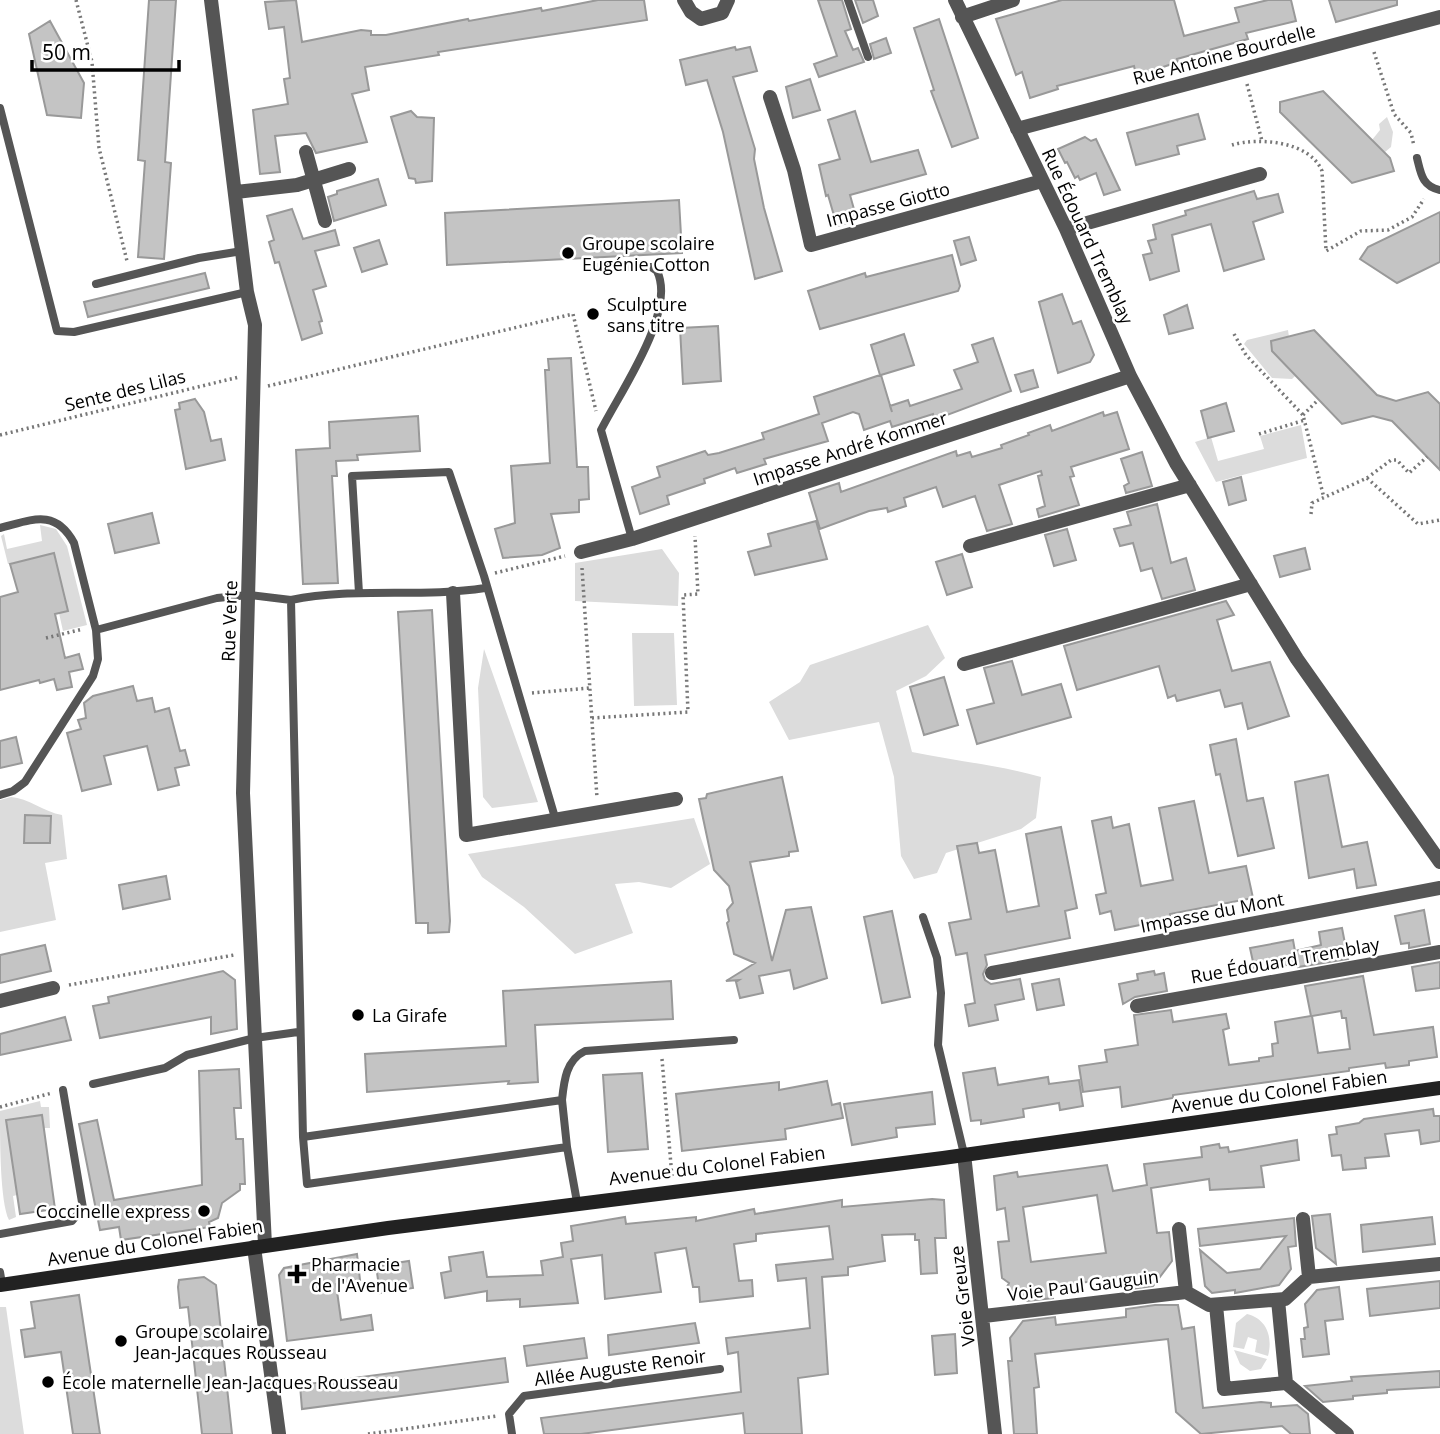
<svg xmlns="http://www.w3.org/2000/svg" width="1440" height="1434" font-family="'Open Sans',sans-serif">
	<rect width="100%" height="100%" fill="#fff"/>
	<path fill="#dcdcdc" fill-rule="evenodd" d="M1387,117l6,15 -2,15 -6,5 -13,-12 8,-10 -1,-6z
		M1288,330l1,7 -17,14 23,25 -3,3 -20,-1 -28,-34 3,-4z
		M1301,425l6,33 -91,24 -21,-40 16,-5 7,24 46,-12 -4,-13z
		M40,525l16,4 11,17 20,79 -24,6 -4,-18 9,-3 -14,-57 -46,11 -7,-28 3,-2 3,15 35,-8z
		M662,549l17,24 -1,33 -103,-5v-38z
		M928,625l17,33 -19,18 -30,15 16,61c43,9 87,13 129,25l-5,41 -15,11 -75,24 -9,20 -23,6 -13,-23 -7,-79 -15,-55 -90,18 -20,-38 31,-20 10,-17z
		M632,633h42l3,72 -43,1z
		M484,649l54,153 -46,6 -9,-11 -5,-109z
		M11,797c17,1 33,15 51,18l5,44 -22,4 11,57 -56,12v-132zM25,816h26l-1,27h-26z
		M694,818l16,46 -39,24 -32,-6 -24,2 18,49 -58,21 -51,-47 -42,-30 -14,-23z
		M40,1101l1,6h8l1,21h-7l-2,-13 -35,5 11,75 -4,1 3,21 -7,3c-9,-18 -9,-80 -9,-109z
		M0,1307h6l18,127h-24z
		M1247,1314c20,5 26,23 21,42l-13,-4 2,-12 -9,-3 -4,12 -11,-2 3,-24z
		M1234,1350l33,9 -6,10 -11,2 -10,-7z"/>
	<path fill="#c4c4c4" stroke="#999" stroke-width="2" fill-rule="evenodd" d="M149,0h27l-11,162 6,1 -7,96 -26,-2 7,-96 -7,-1z
		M296,0l6,42 59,-12 10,1v4h15l82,-16 1,2 72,-13 1,3 56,-11h46l3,20 -209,32 1,3 -74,12 4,23 -17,4 15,48 -51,11 -10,-20 -31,3 5,36 -20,2 -7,-64 35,-6 -4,-25 6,-1 -6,-51 -15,2 -4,-27z
		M818,0h24l9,29 -6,2 8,19 5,-2 6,14 -45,15 -5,-13 23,-8z
		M855,0h18l5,16 -15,7z
		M1062,0h112l10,36 55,-14 -4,-14 33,-8h23l5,21 -50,12 2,6 -71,20 1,3 -24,8 -18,5 -2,-9 -77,20 1,3 -28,9 -8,-26 -6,3 -20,-56z
		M1329,0h68v5l-61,17z
		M939,19l39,119 -26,9 -21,-56 3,-1 -20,-62z
		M50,21l34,62 -3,35 -34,-3 -18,-81z
		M886,38l5,15 -17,6 -4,-15z
		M735,47l1,3 14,-3 7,24 -24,6 22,72 -1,10 10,49 18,63 -27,8 -32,-147 -16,-52 -21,5 -6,-25z
		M810,79l10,31 -27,8 -7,-31z
		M1323,91l67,67 4,13 -42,12 -72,-71v-10z
		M411,111l6,6 17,1 -2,63 -16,2 -1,-4 -6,-1 -18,-61z
		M855,111l16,51 47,-12 8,24 -76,21 7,25 -20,6 -9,-31 -2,1 -7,-31 21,-6 -12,-39z
		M1198,114l7,25 -28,7 2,8 -43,11 -9,-32z
		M1085,137l6,4 5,-2 24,51 -16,5 -8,-22 -16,7 -2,-4 -3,2 -8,-16 -2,1 -7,-14z
		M378,179l8,26 -52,16 -6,-24 9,-3v-3z
		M1254,191l3,8 21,-5 5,18 -30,10 11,37 -40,12 -13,-47 -39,11 7,36 -29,9 -7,-25 9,-2 -4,-12 8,-2 -3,-14 33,-10 -1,-4z
		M679,200l3,53 -235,12 -2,-52z
		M292,209l11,30 32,-9 4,15 -24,6 11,35 -13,4 9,31 -3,1 3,11 -20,7 -23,-78 -4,1 -6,-21 5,-2 -7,-24z
		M1440,212v50l-43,21 -37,-24 8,-12z
		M969,237l7,23 -15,5 -7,-24z
		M379,240l8,24 -25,8 -8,-24z
		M952,255l8,31 -2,5 -138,38 -12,-38 57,-18 1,4z
		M205,273l4,15 -121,29 -4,-15z
		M1062,294l11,30 8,-3 13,34 -4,7 -32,11 -19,-71z
		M1187,305l6,23 -24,6 -5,-19z
		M718,326l3,55 -38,3 -3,-56z
		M1314,330l63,65 19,6 32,-9 12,12v66l-48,-49 -19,-5 -31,8 -70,-73 -1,-10z
		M904,334l10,31 -33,10 11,37 -2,-6 18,-6 2,6 52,-17 -8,-19 24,-8 -6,-17 21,-7 18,53 -77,29 -1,-6 -41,13 -2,-6 -26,9 -5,-16 -6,-2 -31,11 6,18 -64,18 2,5 -29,9 -2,-5 -31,11 1,4 -38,13 2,8 -29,10 -8,-27 28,-10 -3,-10 48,-16 3,4 11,-2 45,-14 -2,-6 57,-19 -5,-17 66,-22 -9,-30z
		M571,358l6,109h11l1,32 -10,1v12l-28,2 9,34 -18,7 -39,3 -8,-29 20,-6 -4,-57 39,-3 -5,-93h4l-1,-11z
		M1033,370l5,17 -17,5 -6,-17z
		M195,399l9,13 7,29 10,-2 4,21 -39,9 -11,-59 5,-1 -1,-6z
		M1226,403l8,28 -26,7 -7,-27z
		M1103,412l1,4 13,-4 12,37 -58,18 3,9 -4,1 9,28 -40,12 -2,-8 8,-3 -7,-30 4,-1 -1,-4 -42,14 13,39 -25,7 -12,-35 -32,11 -7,-20 -32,11 2,8 -18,6 -1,-4 -18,3 -49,18 -11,-36 30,-10 2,9 115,-41 1,5 13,-4 2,5 30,-9 -1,-3 28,-10 -1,-2 22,-8 2,6z
		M418,416l2,35 -63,4 1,5 -22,1 1,15h-5l6,107 -35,1 -7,-134 34,-2 -1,-26z
		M1142,452l10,34 -26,7 -2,-7 5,-3 -8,-24z
		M1241,477l5,23 -17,5 -6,-23z
		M1157,504l14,59 15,-5 9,32 -33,9 -10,-31 -11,3 -8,-28 -13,3 -6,-17 17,-4 -4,-13z
		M152,513l7,30 -44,10 -7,-29z
		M816,521l11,38 -72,16 -7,-23 23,-6 -3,-12z
		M1067,529l9,31 -22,6 -9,-31z
		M1305,548l5,21 -30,8 -6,-21z
		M54,553l14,58 -13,3 10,44 14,-4 4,15 -14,3 3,15 -15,3 -3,-11 -14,4 -1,-3 -39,10v-93l18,-5 -8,-28z
		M962,554l10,33 -25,8 -11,-33z
		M1226,601l8,14 -17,5 15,51 38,-9 19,54 -41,13 -6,-26 -17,4 -5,-17 -43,11 -2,-6 -7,3 -9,-32 -82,24 -13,-44z
		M432,610l18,311 -1,11 -21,1v-10h-12l-18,-311z
		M1012,661l10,34 39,-11 10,33 -94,27 -10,-34 27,-7 -10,-35z
		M944,677l14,48 -34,10 -14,-48z
		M133,686l4,15 15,-3 3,14 14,-4 11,43 5,-1 4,15 -14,3 4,17 -21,5 -11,-44 -43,10 7,28 -29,7 -15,-58 14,-4 -3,-9 8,-2 -2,-15 9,-7z
		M16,737l6,26 -22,5v-27z
		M1236,739l11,62 16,-3 11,50 -36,8 -18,-82 -4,1 -6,-30z
		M1328,775l14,72 25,-5 9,43 -19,3 -3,-19 -45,9 -14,-96z
		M782,777l16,74 -9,1v4l-39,6 22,99 14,-51 25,-3 16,71 -33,11 -4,-19 -31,6 4,17 -23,5 -4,-16 3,-2 -13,1 29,-18 -21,-9 -7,-31 2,-2 -2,-11 6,-7 -4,-17 -15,-16 -15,-71 7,-1 1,-4z
		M1194,801l15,72 37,-7 7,32 -83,16v5l-55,11 -4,-19 -11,3 -4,-19 10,-2 -14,-72 19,-4 2,11 16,-4 12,62 32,-6 -14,-72z
		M25,815l26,1 -1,27h-26z
		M1061,827l16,81 -12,3 5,27 -85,17 2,10 -4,9 2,6 6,4 29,-5 4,20 -29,6 3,15 -29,6 -4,-21 10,-2 -8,-50 -11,2 -7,-32 22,-4 -14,-73 20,-3 2,10 16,-3 12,62 32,-6 -13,-72z
		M166,876l4,23 -47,10 -4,-24z
		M1424,910l6,34 -21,4v-5l-8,1 -6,-28z
		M892,911l18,86 -28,6 -18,-86z
		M1342,928l6,31 -50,8 -1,-4 -42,8 -5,-23 43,-8 2,11 26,-6 -2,-13z
		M45,945l6,26 -51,12v-28z
		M1440,962v26l-24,3 -4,-24z
		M223,971l12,9 2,49 -26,5v-17l-111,21 -7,-32 16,-3 -1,-6z
		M1154,971l1,4 9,-2 3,18 -32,6 -12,7 -4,-20 19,-4 -1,-6z
		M1363,976l11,59 59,-8 4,30 -28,4v4l-23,3 -1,-5 -36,5v3l-176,24v3l-51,9 -2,-20 -37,5 -4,-26 28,-4 -2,-12 33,-5 -4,-30 37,-5 2,12 53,-8 3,14 -6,2 6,35 30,-4v-3l14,-2 -1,-12 6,-1 -3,-21 36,-6 -6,-30zM1341,1011l1,7h4l4,31 -32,4 -6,-37z
		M1059,979l5,26 -27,5 -5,-26z
		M671,981l2,38 -138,6 3,57 -30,2 1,-3 -142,11 -2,-38 141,-8 -3,-55z
		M65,1017l6,23 -71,15v-21z
		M995,1068l3,17 50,-8 1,7 30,-4 4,26 -23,4 -1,-7 -36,6 1,8 -43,7v-4l-10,1 -8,-48z
		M239,1069l2,39h-7l2,31h7l2,45h-5v6l-18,13 -4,15 -9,4 1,5 -89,13 -2,-13 -19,3 -21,-106 18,-4 17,80 88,-15 -3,-114z
		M642,1073l6,76 -40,3 -5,-77z
		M827,1081l5,24 8,-2 3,15 -58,11 1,10 -104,12 -6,-57 103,-12v8z
		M932,1092l3,32 -39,4 1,9 -45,8 -8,-41z
		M1433,1109l1,7h6v25l-19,3 -2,-14 -34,4 4,22 -24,2 1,10 -23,2 -2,-15 -9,1 -3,-21 8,-1 -1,-7 23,-4 5,-4z
		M42,1115l13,94 -35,5 -14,-94z
		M1297,1140l2,20 -38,6 3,21 -54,3 -1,-11 -58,9 6,45 12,-1 3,29 -19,25 -29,4 -2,-12 -70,8 1,12 -26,3 -20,-14 2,-4 -7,-5 -4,-36 11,-1 -4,-33 -8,2 -3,-34 23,-4 1,5 89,-12 6,26 34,-6 -3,-21 58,-7 -1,-10 18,-3 1,4 8,-1 1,5zM1097,1195l9,58 -75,9 -8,-55z
		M932,1199l12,1 2,38h-11l2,35 -16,1 -2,-34h-4v-6l-33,1 3,26 -37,6v8l-26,2 6,97 -30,4 4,56h-57l-2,-21 -162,21h-37l-3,-16 200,-26 -3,-40 -10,2 -2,-16 84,-10 -4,-50 -28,3 -2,-16 57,-6 -4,-33 -73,8v7l-22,3 5,37 13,-1 1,16 -53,6 -1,-15h-6l-7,-39 -31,5 6,39 -56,7 -3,-44 -31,4 7,44 -58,4v-8l-33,2v-10l-42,7 -4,-25 10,-2 -2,-14 34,-5 4,25 56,-2 -2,-14 22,-4 -2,-14 12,-2 -2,-15 54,-9 1,7 70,-7v4l58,-12 1,5 87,-14v7z
		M1330,1214l6,50 -20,-16 -4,-32z
		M1432,1217l3,27 -72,8 -2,-27z
		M1294,1218l2,28 -8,1 3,22 -12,16 -44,8v-3l-23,3 -7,-7 -5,-36 27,23 33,-4 26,-33 -86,10 -2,-17z
		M357,1254l3,26 -24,4 5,36 30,-5 2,15 -86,11 -8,-66 5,-7z
		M409,1261l4,27 -33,5 -4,-27z
		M204,1277l12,8 16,149h-30l-14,-127 -8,1 -2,-21 1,-7z
		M1440,1281v27l-70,8 -3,-27z
		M1339,1287l4,32 -18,2 4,33 -26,3 -2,-18h4l-1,-11 4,-1 -3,-23 12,-14z
		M79,1295l21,139h-27l-12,-82 -36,5 -4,-27 14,-2 -4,-26z
		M1155,1305h23l4,24 12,-2 9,81 58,-6 10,1v4l26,-2 11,9 2,20h-19l-9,-8 -81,8 -25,-22 -8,-73 -133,15 4,33 -5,1 3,46h-23l-6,-73h4l-2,-23 13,-17 32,-4 1,8 70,-8v-8z
		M695,1323l4,20 -90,12 -1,-20z
		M955,1334l2,39 -22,2 -3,-39z
		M584,1338l3,20 -60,8 -3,-20z
		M505,1358l3,24 -206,27 -2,-24z
		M1440,1371v16l-53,3v3l-34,3v3l-30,3 -18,-16 47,-5 -1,-4z"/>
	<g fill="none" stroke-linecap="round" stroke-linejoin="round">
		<path stroke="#777" stroke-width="3.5" stroke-dasharray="2 3.5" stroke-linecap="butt" d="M76,0l16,62 7,86 28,113
			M1374,52l20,62 17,19 3,13
			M1247,84l15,57
			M1232,145c26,-8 78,-4 90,26l4,80 35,-20 27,-1 24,-13 12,-18
			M1234,334l12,21 57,60 21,83
			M268,386l305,-72 23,97
			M1303,415l15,-15
			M1259,434l46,-14
			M0,435l239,-58
			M1367,478l51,46 22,-4
			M1311,514l1,-11 55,-25 24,-18h6l12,13 18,-16
			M582,568l15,230
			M495,573l70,-17
			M46,638l37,-9
			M532,693l57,-5
			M592,718l96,-6 -5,-117 15,-1 -3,-58
			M69,985l165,-30
			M662,1059l10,118
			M0,1107l52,-14
			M368,1434l129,-18"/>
		<path stroke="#555" stroke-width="8" d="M848,0l20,57
			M0,108l57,223 17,1 173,-40
			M1417,158c4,16 5,28 23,32
			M593,267h58l6,4c20,41 -37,121 -56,159l31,109
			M96,284l103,-26 43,-7
			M0,528c32,-8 55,-20 74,15l22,87
			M359,593l-7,-117 97,-4 35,104 72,245
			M291,600c64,-13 130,-2 194,-12
			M0,795l13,-4 12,-9 68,-106 5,-17 -2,-29 121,-32 32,-3 42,5 12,537 259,-37c2,-19 4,-40 23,-49l149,-11
			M923,917l14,41 4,35 -3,52 26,109
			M93,1084l72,-16 22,-13 68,-17 43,-6
			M303,1137l4,47 260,-37 -5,-47
			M567,1147l10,55
			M0,1234l72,-13 11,-13 -20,-118
			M0,1272l2,12
			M512,1434l-3,-20 15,-18 196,-27"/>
		<path stroke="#555" stroke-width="14" d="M211,0l36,292 8,33 -12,468 22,452
			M684,0l7,12 10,7 21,-6 6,-13
			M955,0l111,229 64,147 46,87 121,196 143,203
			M962,17l51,-17
			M770,97l24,73 17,75 231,-64
			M1017,129l423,-112
			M306,152l19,69
			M236,192l61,-7 52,-16
			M1066,229l194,-55
			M970,546l220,-61
			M581,552l51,-13 498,-163
			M453,593l13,242 210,-36
			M964,664l287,-80
			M992,973l448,-85
			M0,1001l53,-13
			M1137,1006l303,-54
			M964,1154l31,280
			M1303,1219l6,58
			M1179,1229l7,63
			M254,1247l25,187
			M1216,1305l8,84 62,-6 -8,-83
			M984,1316l202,-24 23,13 76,-6 24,-22 131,-13
			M1286,1383l61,51"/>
		<path stroke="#222" stroke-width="14" d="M0,1285l388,-57 555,-70 497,-70"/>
	</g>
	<g fill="#000" stroke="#fff" stroke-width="2.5">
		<circle cx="568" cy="253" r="7"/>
		<circle cx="593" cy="314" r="7"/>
		<circle cx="358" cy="1015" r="7"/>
		<circle cx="204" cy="1211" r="7"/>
		<path d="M293.5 1263.5h7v7h7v7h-7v7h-7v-7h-7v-7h7z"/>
		<circle cx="121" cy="1341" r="7"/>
		<circle cx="48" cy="1382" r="7"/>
	</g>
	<g text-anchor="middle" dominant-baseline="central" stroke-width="5" stroke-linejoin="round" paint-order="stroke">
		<g font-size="18" fill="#000" stroke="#fff">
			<text transform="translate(1224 54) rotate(-15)">Rue Antoine Bourdelle</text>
			<text transform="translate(888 204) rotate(-15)">Impasse Giotto</text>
			<text transform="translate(1088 236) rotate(65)">Rue Édouard Tremblay</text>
			<text transform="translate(125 390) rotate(-14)">Sente des Lilas</text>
			<text transform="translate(850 448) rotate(-18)">Impasse André Kommer</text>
			<text transform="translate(229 621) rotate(-88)">Rue Verte</text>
			<text transform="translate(1212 912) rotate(-11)">Impasse du Mont</text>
			<text transform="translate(1285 960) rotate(-10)">Rue Édouard Tremblay</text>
			<text transform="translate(1279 1091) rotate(-8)">Avenue du Colonel Fabien</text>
			<text transform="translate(717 1165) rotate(-7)">Avenue du Colonel Fabien</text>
			<text transform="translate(155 1242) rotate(-9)">Avenue du Colonel Fabien</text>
			<text transform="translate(1083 1285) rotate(-7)">Voie Paul Gauguin</text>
			<text transform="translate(962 1296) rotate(-97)">Voie Greuze</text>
			<text transform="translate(620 1367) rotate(-8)">Allée Auguste Renoir</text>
		</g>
		<g font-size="18" fill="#000" stroke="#fff" text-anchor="start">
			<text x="582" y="243">Groupe scolaire<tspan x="582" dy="21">Eugénie Cotton</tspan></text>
			<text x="607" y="304">Sculpture<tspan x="607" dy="21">sans titre</tspan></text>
			<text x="372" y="1015">La Girafe</text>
			<text x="190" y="1211" text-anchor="end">Coccinelle express</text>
			<text x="311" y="1264">Pharmacie<tspan x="311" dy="21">de l'Avenue</tspan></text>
			<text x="135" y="1331">Groupe scolaire<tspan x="135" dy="21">Jean-Jacques Rousseau</tspan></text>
			<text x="62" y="1382">École maternelle Jean-Jacques Rousseau</text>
		</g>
	</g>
	<path d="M32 60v10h147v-10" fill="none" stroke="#000000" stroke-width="3.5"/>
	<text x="42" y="60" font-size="21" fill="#000000" stroke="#ffffff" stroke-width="5" paint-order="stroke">50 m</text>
</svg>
